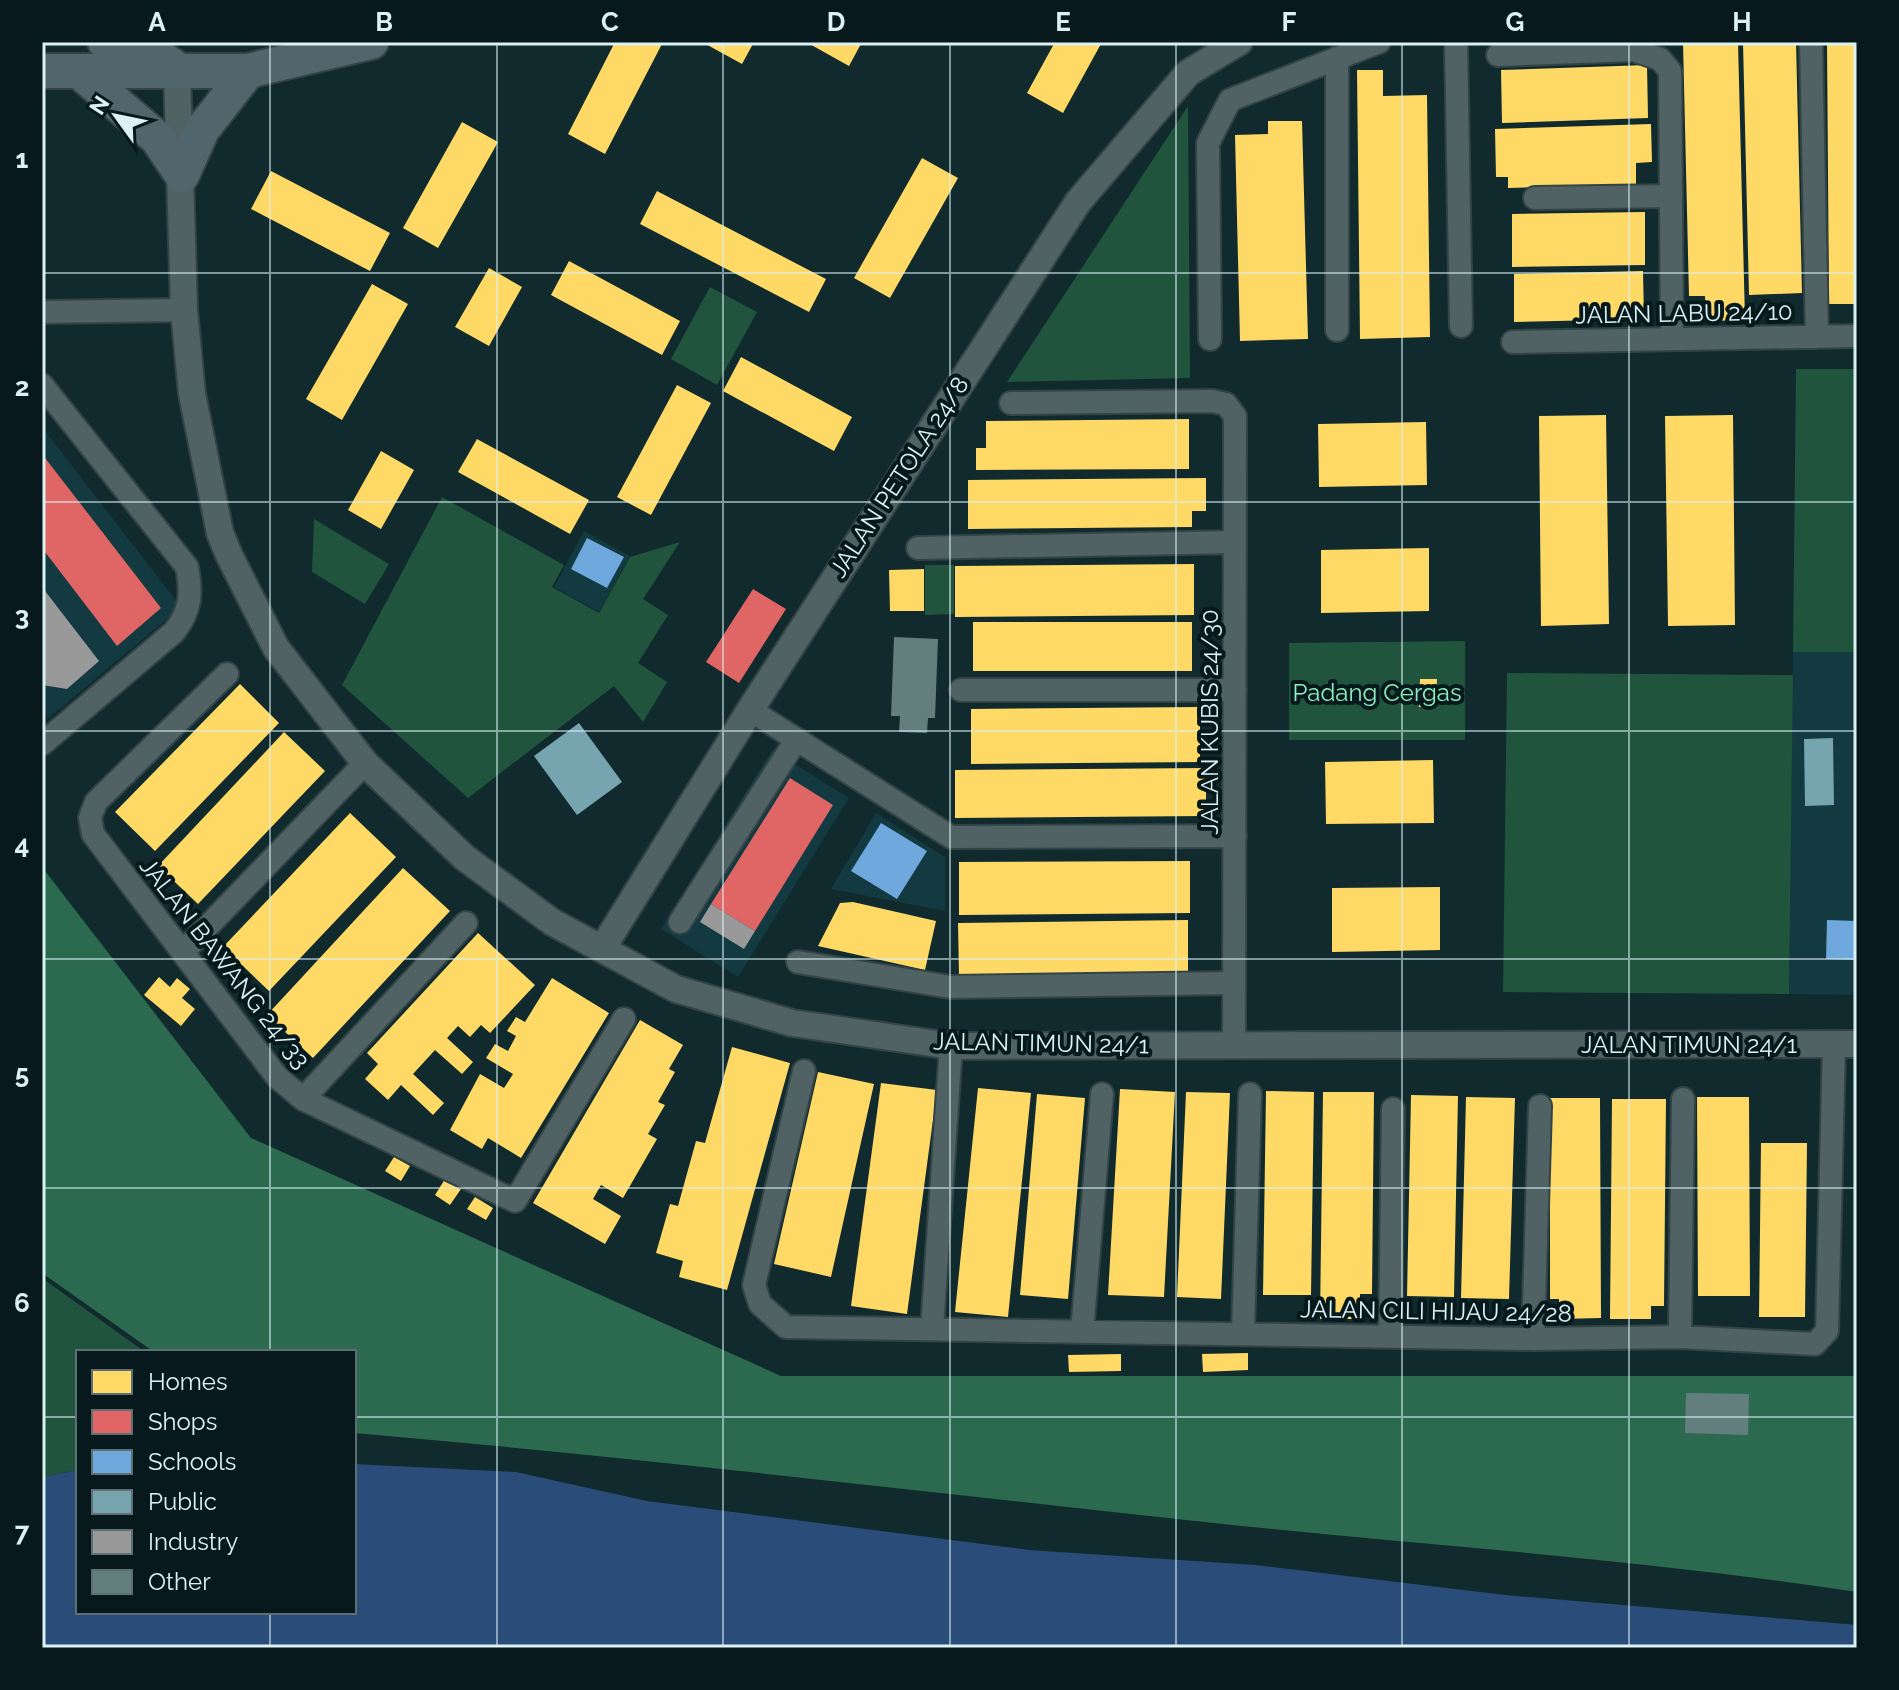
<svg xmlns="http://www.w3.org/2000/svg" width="1899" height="1690" font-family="Raleway,sans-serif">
	<rect width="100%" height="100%" fill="#102a2d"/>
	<path fill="#123a40" d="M42,427l139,180 -132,111 -7,-9z
		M584,531l46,25 -31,56 -45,-25z
		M1793,652h64v343l-68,-1z
		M772,750l77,48 -111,179 -77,-48z
		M876,813l69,44v54l-114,-22z"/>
	<path fill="#20543d" d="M1188,106l2,272 -183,4z
		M710,287l47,25 -40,73 -46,-26z
		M1796,369h61v283h-64z
		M442,497l122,68 -12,22 47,26 31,-56 50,-15 -37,57 25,16 -30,48 29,19 -24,40 -29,-36 -146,112 -126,-113z
		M314,519l75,45 -24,40 -53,-32z
		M925,565h29v49l-29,1z
		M1465,641v99h-176v-97z
		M1507,673l286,2 -4,319 -286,-2z
		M42,1278l103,74h-67v118l-36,7z"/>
	<path fill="#2b6a4e" d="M42,867l209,271 530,238h1076v216c-210,-32 -423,-46 -634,-68 -290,-31 -579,-66 -869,-91v-81h-200l-112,-79z"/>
	<path fill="#294d78" d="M354,1464l162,8 131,29 382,49 226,15 250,30 352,30v23h-1815v-171l36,-7v142h276z"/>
	<path fill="#ffd966" d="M615,42h48l-58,112 -37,-20z
		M702,42h52l-12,22z
		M806,42h56l-13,24z
		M1055,42h47l-39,71 -36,-20z
		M1683,42h55l7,278 -39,1 -1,-25h-16z
		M1743,42h53l6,251 -53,2z
		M1827,42h30v262h-28z
		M1647,65l1,53 -146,5 -1,-53z
		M1357,70h26v26l44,-1 3,242 -70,2z
		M1268,121h34l6,218 -68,2 -5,-206 33,-1z
		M462,122l36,20 -60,106 -35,-20z
		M1651,124l1,38 -16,1v21l-128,4v-11h-12l-1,-48z
		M922,158l36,20 -68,120 -36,-20z
		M271,171l119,62 -20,38 -119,-62z
		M657,191l169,88 -17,33 -169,-88z
		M1645,212v53l-133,2v-53z
		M569,261l111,60 -18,34 -111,-60z
		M489,268l33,19 -33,59 -34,-19z
		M1643,271l1,48 -130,3v-48z
		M372,284l36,20 -66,116 -36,-21z
		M741,357l111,60 -18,34 -111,-60z
		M677,385l34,18 -60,112 -34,-18z
		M1606,415l3,209 -68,2 -2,-210z
		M1733,415l2,210 -67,1 -3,-210z
		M1189,419v50l-213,1v-22h10v-27z
		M1426,422l1,63 -108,2 -1,-63z
		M477,439l112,61 -19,34 -112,-62z
		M381,451l33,19 -33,59 -33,-19z
		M1206,478v33h-14v16l-224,2v-49z
		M1429,548v63l-108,2v-63z
		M1194,564v51l-239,2v-51z
		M924,569v42h-34l-1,-41z
		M973,622h219v49h-219z
		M1420,679h17l-1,28h-17z
		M240,684l39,39 -124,128 -40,-39z
		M1200,707v55l-229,2v-55z
		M284,732l41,39 -127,133 -40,-38z
		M1433,760l1,63 -108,1 -1,-62z
		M1206,768v48l-251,2v-48z
		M350,813l46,44 -127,134 -46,-44z
		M1190,861v52l-231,2v-53z
		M403,868l47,43 -137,147 -46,-43z
		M1440,887v63l-108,2v-64z
		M853,902l83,19 -11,49 -107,-24 22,-43z
		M1188,920v52l-229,3 -1,-52z
		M478,933l57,52 -45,48 -9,-8 -11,12 -12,-11 -11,12 26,24 -11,12 -27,-24 -22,24 31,29 -11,12 -32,-30 -13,15 -23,-21 13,-15 -11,-11z
		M159,977l11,10 7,-9 13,11 -8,9 13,11 -14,17 -37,-31z
		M552,978l57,35 -88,145 -33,-20 -6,11 -32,-19 30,-56 24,14 9,-14 -27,-16 9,-14 13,7 8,-15 -9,-5 9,-14 9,5z
		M640,1020l43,25 -14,24 6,3 -17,30 7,3 -17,29 9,5 -34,59 -22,-13 -8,14 28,17 -16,28 -72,-41z
		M732,1047l58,16 -63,227 -48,-13 4,-16 -27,-8 14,-49 8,2 18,-65 9,2z
		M818,1072l56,12 -43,193 -57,-13z
		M881,1083l56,7 -30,224 -56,-8z
		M978,1088l53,5 -23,224 -53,-5z
		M1120,1089l55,3 -11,205 -56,-2z
		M1266,1091l48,1 -3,203h-48z
		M1186,1092l44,1 -9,206 -44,-2z
		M1323,1092h51l-2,202h-12v25h-40z
		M1037,1094l48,4 -17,201 -48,-4z
		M1411,1095l47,1 -4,201 -47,-1z
		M1466,1097l49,1 -6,201 -48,-1z
		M1697,1097h52l1,199h-52z
		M1550,1098h50l1,220 -42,1v-20h-9z
		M1612,1099h54l-2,207h-13v13h-41z
		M1761,1143h46l-2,174h-46z
		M394,1157l16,9 -9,15 -16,-10z
		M445,1179l16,10 -11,16 -15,-10z
		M475,1197l18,11 -7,12 -19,-11z
		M1248,1353v17l-45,2 -1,-18z
		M1121,1354v17l-52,1 -1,-17z"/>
	<path fill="#e06666" d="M42,454l119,154 -44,38 -75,-98z
		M753,589l33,20 -47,74 -33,-21z
		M790,778l43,27 -78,126 -44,-27z"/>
	<path fill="#6fa8dc" d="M587,538l37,19 -17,31 -36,-19z
		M881,823l46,28 -30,48 -46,-28z
		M1827,920l30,1v39l-31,-1z"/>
	<path fill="#76a5af" d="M579,723l43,59 -45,33 -43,-59z
		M1833,738l1,67 -29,1 -1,-67z"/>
	<path fill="#999" d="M42,587l57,74 -32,28 -25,-4z
		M711,904l44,27 -11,18 -44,-27z"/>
	<path fill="#627e7d" d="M894,637l44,2 -3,79h-7l-1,15 -28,-1 1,-16h-9z
		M1686,1393l63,1 -1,41 -63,-2z"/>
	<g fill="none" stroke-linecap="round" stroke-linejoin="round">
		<defs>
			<path id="minor" d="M1456,42l5,284
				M1811,42l6,295
				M1498,55l136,-5 26,9 10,12 2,268
				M1535,198l136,-2
				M42,312l142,-2
				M1337,330v-272
				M1210,339l-2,-196 22,-43 149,-58
				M1513,342l344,-6
				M42,385l145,182c5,27 4,43 -13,65l-132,112
				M1011,403l201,-2 14,3 9,12 -1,628
				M918,548l317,-6
				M227,674l-131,128 -6,16 3,16 184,243 26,22 212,102 109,-182
				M961,690h274
				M750,710l201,127 284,-1
				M680,922l116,-182
				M183,952l182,-189
				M798,962l152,25 284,-4
				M804,1071l-50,214 6,19 26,23 747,12 147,-2 135,7 12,-13 7,-287
				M303,1099l163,-176
				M932,1329l19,-283
				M1082,1332l20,-238
				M1243,1334l7,-240
				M1390,1336l3,-227
				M1680,1337l3,-238
				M1533,1339l7,-233"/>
			<path id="tertiary" d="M177,72l7,238 8,84 28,139 9,22 47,93 89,115 100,95 87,64 124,67 116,34 159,23 906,-2
				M602,949l148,-239 328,-508 110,-129 51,-31"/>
			<path id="primary" d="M105,42l46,9 23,16
				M42,71h206l123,-29
				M80,72l77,66 25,37
				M182,175l20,-45 46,-59"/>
		</defs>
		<use href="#minor" stroke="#324446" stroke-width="26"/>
		<use href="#tertiary" stroke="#324446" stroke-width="30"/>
		<use href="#primary" stroke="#324446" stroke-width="38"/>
		<use href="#minor" stroke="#516264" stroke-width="22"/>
		<use href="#tertiary" stroke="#516264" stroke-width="26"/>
		<use href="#primary" stroke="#51666c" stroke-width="34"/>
	</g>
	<path fill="none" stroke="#dbf2f5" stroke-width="2" stroke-opacity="0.55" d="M270,42v1310M497,42v1606M723,42v1606M950,42v1606M1176,42v1606M1402,42v1606M1629,42v1606M42,273h1815M42,502h1815M42,731h1815M42,959h1815M42,1188h1815M42,1417h36M354,1417h1503M270,1612v36"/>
	<g text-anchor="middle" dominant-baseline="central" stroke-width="8" stroke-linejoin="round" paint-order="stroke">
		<g font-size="24" fill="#dbf2f5" stroke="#07191c">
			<text transform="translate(1684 313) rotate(-1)">JALAN LABU 24/10</text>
			<text transform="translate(899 477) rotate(-57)">JALAN PETOLA 24/8</text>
			<text transform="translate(1209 722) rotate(-90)">JALAN KUBIS 24/30</text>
			<text transform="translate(225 963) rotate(52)">JALAN BAWANG 24/33</text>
			<text transform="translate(1041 1043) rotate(1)">JALAN TIMUN 24/1</text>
			<text x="1689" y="1044">JALAN TIMUN 24/1</text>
			<text transform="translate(1436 1311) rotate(1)">JALAN CILI HIJAU 24/28</text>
		</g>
		<g font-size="24" fill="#8defbd" stroke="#07191c">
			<text x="1377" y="692">Padang Cergas</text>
		</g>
	</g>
	<rect width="1899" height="1690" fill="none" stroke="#07191c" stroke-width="88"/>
	<rect x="76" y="1350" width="280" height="264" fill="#07191c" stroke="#5c7073" stroke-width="2"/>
	<rect x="92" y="1370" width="40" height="24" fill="#ffd966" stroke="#5c7073" stroke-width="2"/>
	<text x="148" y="1390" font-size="24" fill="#dbf2f5">Homes</text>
	<rect x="92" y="1410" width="40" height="24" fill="#e06666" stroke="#5c7073" stroke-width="2"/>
	<text x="148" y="1430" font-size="24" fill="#dbf2f5">Shops</text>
	<rect x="92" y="1450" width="40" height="24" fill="#6fa8dc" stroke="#5c7073" stroke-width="2"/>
	<text x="148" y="1470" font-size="24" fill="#dbf2f5">Schools</text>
	<rect x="92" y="1490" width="40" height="24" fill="#76a5af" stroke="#5c7073" stroke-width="2"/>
	<text x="148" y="1510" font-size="24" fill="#dbf2f5">Public</text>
	<rect x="92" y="1530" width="40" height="24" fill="#999999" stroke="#5c7073" stroke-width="2"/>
	<text x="148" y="1550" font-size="24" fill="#dbf2f5">Industry</text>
	<rect x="92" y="1570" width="40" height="24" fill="#627e7d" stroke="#5c7073" stroke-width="2"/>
	<text x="148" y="1590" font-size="24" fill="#dbf2f5">Other</text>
	<g transform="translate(116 116) rotate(303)" stroke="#07191c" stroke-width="6" paint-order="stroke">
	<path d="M0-6L14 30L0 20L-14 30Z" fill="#dbf2f5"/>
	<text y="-12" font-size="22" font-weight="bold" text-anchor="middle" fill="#dbf2f5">N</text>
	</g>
	<rect x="44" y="44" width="1811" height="1602" fill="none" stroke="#dbf2f5" stroke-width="3"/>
	<g font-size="26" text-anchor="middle" font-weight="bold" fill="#dbf2f5">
		<text x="157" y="31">A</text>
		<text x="384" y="31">B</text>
		<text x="610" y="31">C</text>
		<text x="836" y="31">D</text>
		<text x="1063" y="31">E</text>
		<text x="1289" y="31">F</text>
		<text x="1515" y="31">G</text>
		<text x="1742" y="31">H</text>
		<text x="22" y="168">1</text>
		<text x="22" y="396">2</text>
		<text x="22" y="625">3</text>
		<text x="22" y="854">4</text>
		<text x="22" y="1083">5</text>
		<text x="22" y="1312">6</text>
		<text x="22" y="1541">7</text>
	</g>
</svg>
